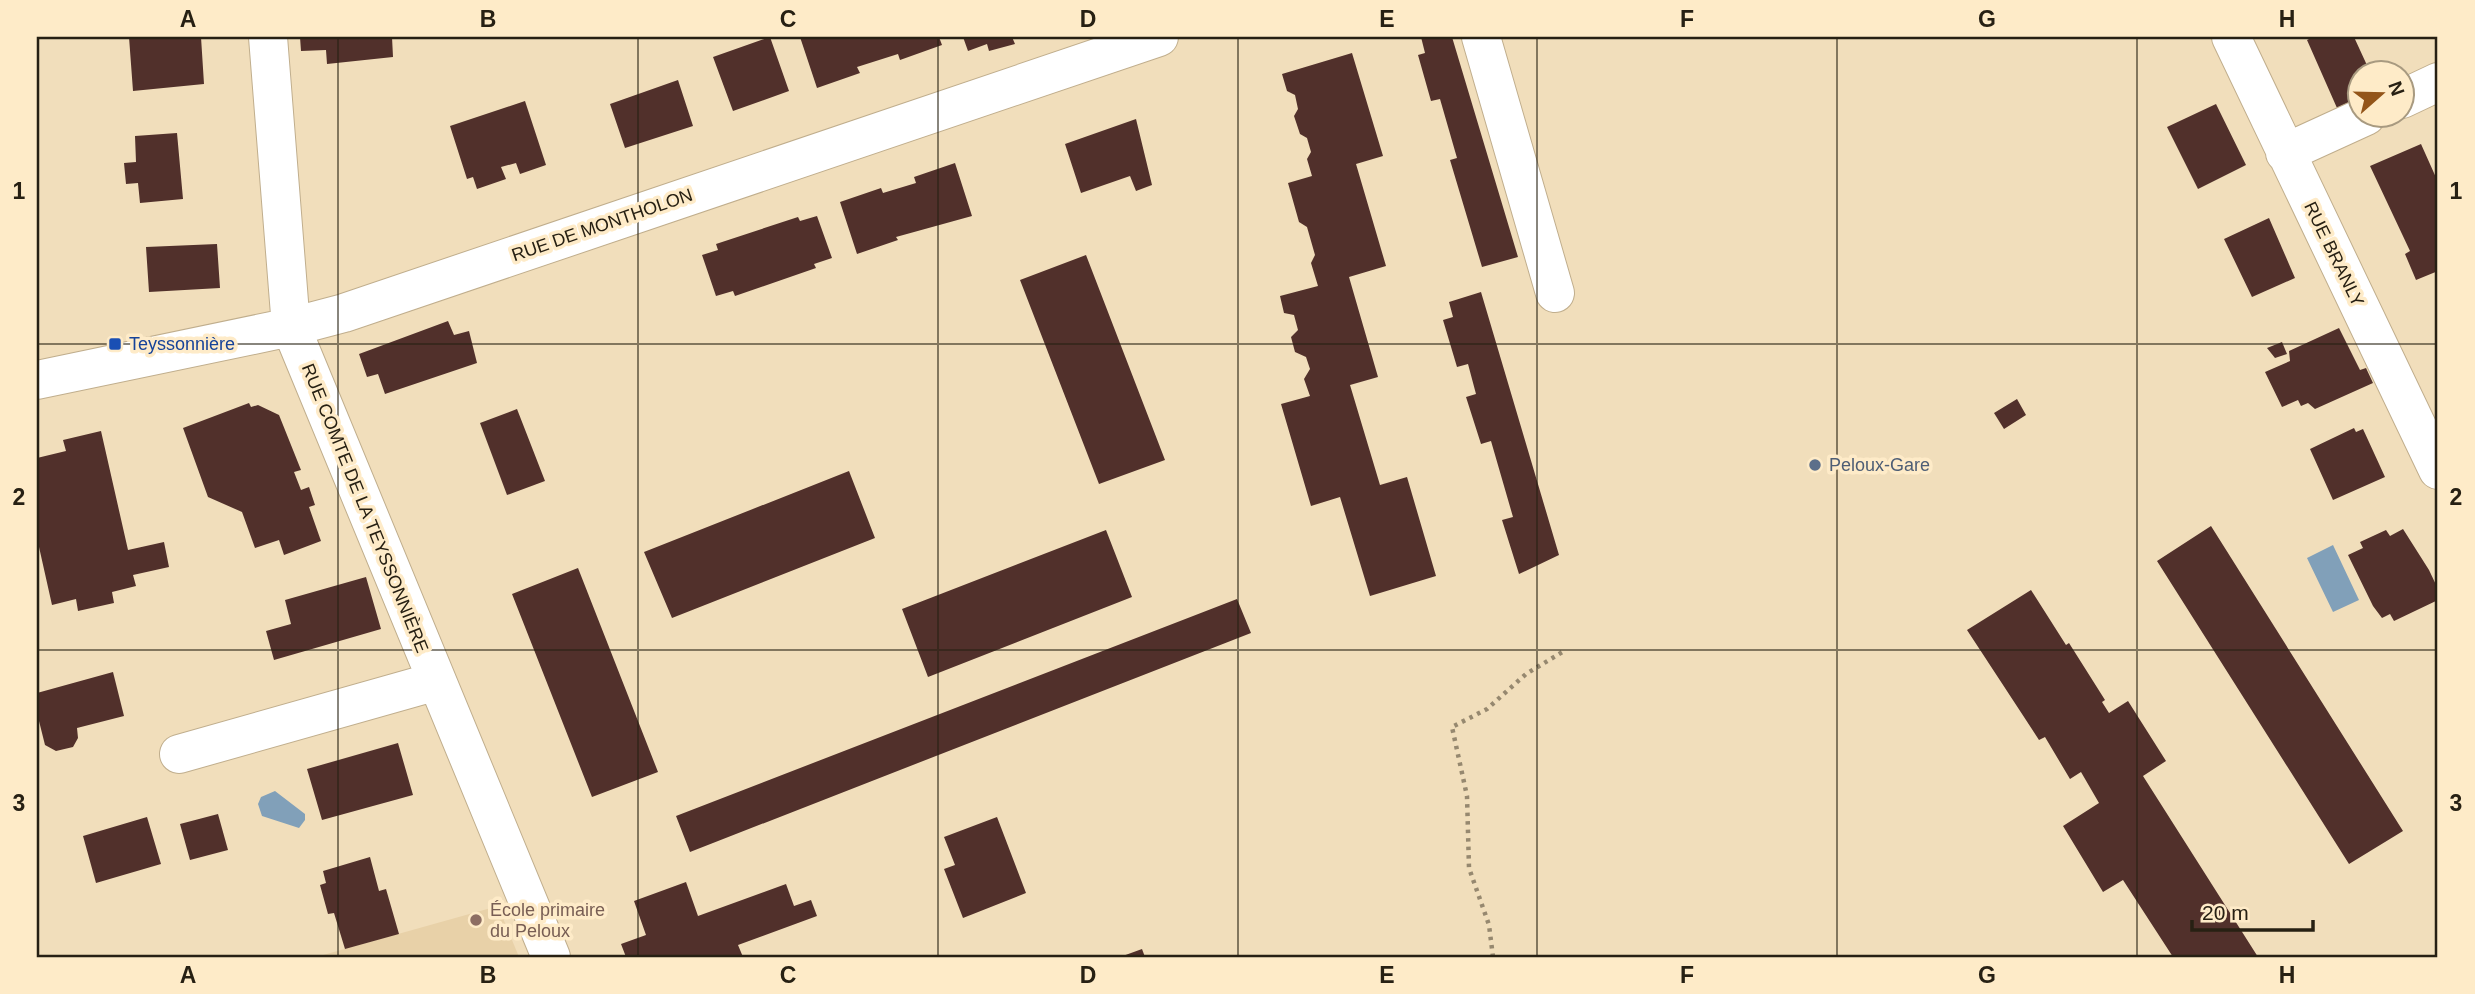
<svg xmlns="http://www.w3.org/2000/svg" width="2475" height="994" font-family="Helvetica,sans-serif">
	<rect width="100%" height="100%" fill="#f1debb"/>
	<path fill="#e8d1a8" d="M498,906l21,51h-203z"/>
	<path fill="#81a0b9" d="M2333,545l26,55 -26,12 -26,-54z
		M275,791l30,23v6l-6,8 -37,-12 -4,-12 3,-7z"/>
	<path fill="#51302b" d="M129,37h72l3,47 -71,7z
		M300,37h92l1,20 -66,7 -1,-14 -25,1z
		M770,37l19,54 -56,20 -20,-54z
		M800,37h139l3,8 -42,15 -2,-6 -41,13 3,6 -43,15z
		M963,37h49l3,7 -26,7 -2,-7 -19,7z
		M1421,37h31l66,220 -36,10 -32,-107 7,-2 -17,-59 -9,2 -13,-46 7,-2z
		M2313,37h41l17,37h-11v23l-23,11 -30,-68z
		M1352,53l31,103 -27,8 30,102 -37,11 29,100 -28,8 30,100 27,-8 29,99 -66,20 -30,-99 -29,9 -30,-102 29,-8 -6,-17 6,-10 -4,-12 -11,-5 -4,-15 7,-7 -4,-15 -10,-2 -4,-17 38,-10 -7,-23 4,-8 -8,-28 -8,-5 -11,-39 24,-7 -5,-17 4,-7 -4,-14 -7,-4 -6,-18 4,-7 -3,-14 -8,-4 -5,-17z
		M678,80l15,46 -68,22 -15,-44z
		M525,101l21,64 -26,9 -4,-11 -15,4 5,12 -29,10 -4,-12 -6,2 -17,-53z
		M2216,104l30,61 -48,24 -31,-62z
		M1136,119l16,66 -16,6 -6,-15 -49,17 -16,-49z
		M177,133l6,66 -43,4 -2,-20 -12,1 -2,-21 12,-1 -1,-26z
		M2421,144l17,38v89l-22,9 -11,-26 5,-3 -40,-85z
		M955,163l17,53 -76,21 2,3 -41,14 -17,-52 41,-14 2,5 33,-10 -2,-6z
		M817,216l15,42 -18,6 2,4 -81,28 -2,-5 -17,5 -14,-41 16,-5 -2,-6 82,-27 2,4z
		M2269,218l26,60 -43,19 -28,-58z
		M217,244l3,44 -71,4 -3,-45z
		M1086,255l79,205 -66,24 -79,-204z
		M1481,292l78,263 -40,19 -17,-54 11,-3 -22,-76 -10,3 -15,-47 10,-3 -8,-30 -11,3 -14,-47 10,-3 -4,-15z
		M448,321l6,14 15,-4 8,32 -92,31 -7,-20 -11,3 -8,-23z
		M2339,328l21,42 6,-2 7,15 -58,26 -7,-6 -7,3 -3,-6 -16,7 -17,-35 25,-11 -1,-10z
		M2282,342l5,12 -12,4 -8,-10z
		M2017,399l9,16 -22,14 -10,-16z
		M249,403l2,4 7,-2 21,10 22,55 -7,2 7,18 8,-3 6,18 -6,2 12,34 -37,14 -5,-15 -24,8 -13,-36 -34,-15 -25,-69z
		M517,409l28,72 -38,14 -27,-72z
		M2354,428l2,4 7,-3 22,48 -52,23 -23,-51z
		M101,431l27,119 36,-8 5,25 -36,8 3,11 -24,6 2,11 -36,8 -2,-12 -24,6 -15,-67v-80l29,-7 -3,-11z
		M849,471l26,67 -203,80 -28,-66z
		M2211,526l192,305 -54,33 -192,-303z
		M2403,529l26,41 9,19v11l-44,21 -4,-7 -8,4 -9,-12 -25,-51 15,-7 -3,-6 26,-12 4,6z
		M1106,530l26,67 -204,80 -26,-68z
		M578,568l80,204 -66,25 -80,-203z
		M366,577l15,52 -107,31 -8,-29 25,-7 -6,-24z
		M2031,590l35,55 3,-2 36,57 -3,2 7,11 19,-12 38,60 -23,15 115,181h-85l-50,-77 -20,12 -40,-66 36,-23 -18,-31 -11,7 -25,-42 -6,3 -72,-110z
		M1237,599l14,34 -561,219 -14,-36z
		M113,672l11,44 -47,12 1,10 -5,9 -17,4 -11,-6 -8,-32v-20z
		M398,743l15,52 -91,25 -15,-51z
		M218,814l10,36 -38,10 -10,-36z
		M147,817l14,47 -65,19 -13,-47z
		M997,817l29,76 -63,25 -19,-49 11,-4 -11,-28z
		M370,857l9,34 7,-2 13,45 -54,15 -11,-36 -6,1 -8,-29 6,-2 -3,-12z
		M686,882l12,34 88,-32 8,22 17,-6 6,16 -79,29 5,12h-117l-5,-13 25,-9 -12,-34z
		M1142,949l3,8h-25z"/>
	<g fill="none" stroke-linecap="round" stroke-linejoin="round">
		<defs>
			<path id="minor" d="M268,37l23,290 260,630
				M1481,37l74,256
				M2231,37l207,433
				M2402,99l36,-17
				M2285,153l81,-37
				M37,380l254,-53 53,-14 815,-276
				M179,754l258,-73"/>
		</defs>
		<use href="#minor" stroke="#c0ae8d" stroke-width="40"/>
		<path stroke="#96886f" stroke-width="4.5" stroke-dasharray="3.5 5" stroke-linecap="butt" d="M1493,957l-4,-32 -20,-57 -2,-72 -15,-69 35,-18 39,-35 38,-23"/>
		<use href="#minor" stroke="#fff" stroke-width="38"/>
	</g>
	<path fill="none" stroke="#272013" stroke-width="2" stroke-opacity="0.55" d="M338,37v920M638,37v920M938,37v920M1238,37v920M1537,37v920M1837,37v920M2137,37v920M37,344h2401M37,650h2401"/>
	<rect fill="#1a4fb4" stroke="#feebc8" stroke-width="2.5" x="108" y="337" width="14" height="14" rx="3.5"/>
	<circle fill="#5c6f8a" stroke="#feebc8" stroke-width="2.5" cx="1815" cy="465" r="7"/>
	<circle fill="#8d6e63" stroke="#feebc8" stroke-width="2.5" cx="476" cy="920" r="7"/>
	<g text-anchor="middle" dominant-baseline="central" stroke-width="7" stroke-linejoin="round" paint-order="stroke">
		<g font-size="18" fill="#272013" stroke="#feebc8">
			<text transform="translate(602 225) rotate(-19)">RUE DE MONTHOLON</text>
			<text transform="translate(2334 254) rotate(64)">RUE BRANLY</text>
			<text transform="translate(365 508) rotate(68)">RUE COMTE DE LA TEYSSONNIÈRE</text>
		</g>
		<g font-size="18" fill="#164399" stroke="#feebc8" text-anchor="start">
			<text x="129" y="344">Teyssonnière</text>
		</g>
		<g font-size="18" fill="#4e5e75" stroke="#feebc8" text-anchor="start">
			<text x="1829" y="465">Peloux-Gare</text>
		</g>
		<g font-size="18" fill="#785e54" stroke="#feebc8" text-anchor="start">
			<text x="490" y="910">École primaire<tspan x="490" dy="21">du Peloux</tspan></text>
		</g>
	</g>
	<rect width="2475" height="994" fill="none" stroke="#feebc8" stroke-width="77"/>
	<g transform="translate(2381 94) rotate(70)"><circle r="33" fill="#feebc8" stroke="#a89a80" stroke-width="2"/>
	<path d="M0-5L12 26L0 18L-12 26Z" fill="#93551a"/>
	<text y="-10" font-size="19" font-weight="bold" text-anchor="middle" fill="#272013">N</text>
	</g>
	<path d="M2192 920v10h121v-10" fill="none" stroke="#272013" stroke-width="3.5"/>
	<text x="2202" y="920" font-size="21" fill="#272013" stroke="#feebc8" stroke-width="5" paint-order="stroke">20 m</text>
	<rect x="38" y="38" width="2398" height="918" fill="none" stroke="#272013" stroke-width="2.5"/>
	<g font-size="23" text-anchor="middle" font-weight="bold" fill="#272013">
		<text x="188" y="27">A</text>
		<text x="488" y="27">B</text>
		<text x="788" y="27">C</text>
		<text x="1088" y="27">D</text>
		<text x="1387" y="27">E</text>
		<text x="1687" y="27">F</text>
		<text x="1987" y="27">G</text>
		<text x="2287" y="27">H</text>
		<text x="19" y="199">1</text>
		<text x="2456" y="199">1</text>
		<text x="19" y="505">2</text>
		<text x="2456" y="505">2</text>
		<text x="19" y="811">3</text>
		<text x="2456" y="811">3</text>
		<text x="188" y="983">A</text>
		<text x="488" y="983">B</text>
		<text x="788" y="983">C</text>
		<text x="1088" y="983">D</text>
		<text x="1387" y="983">E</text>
		<text x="1687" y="983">F</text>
		<text x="1987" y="983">G</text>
		<text x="2287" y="983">H</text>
	</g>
</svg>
